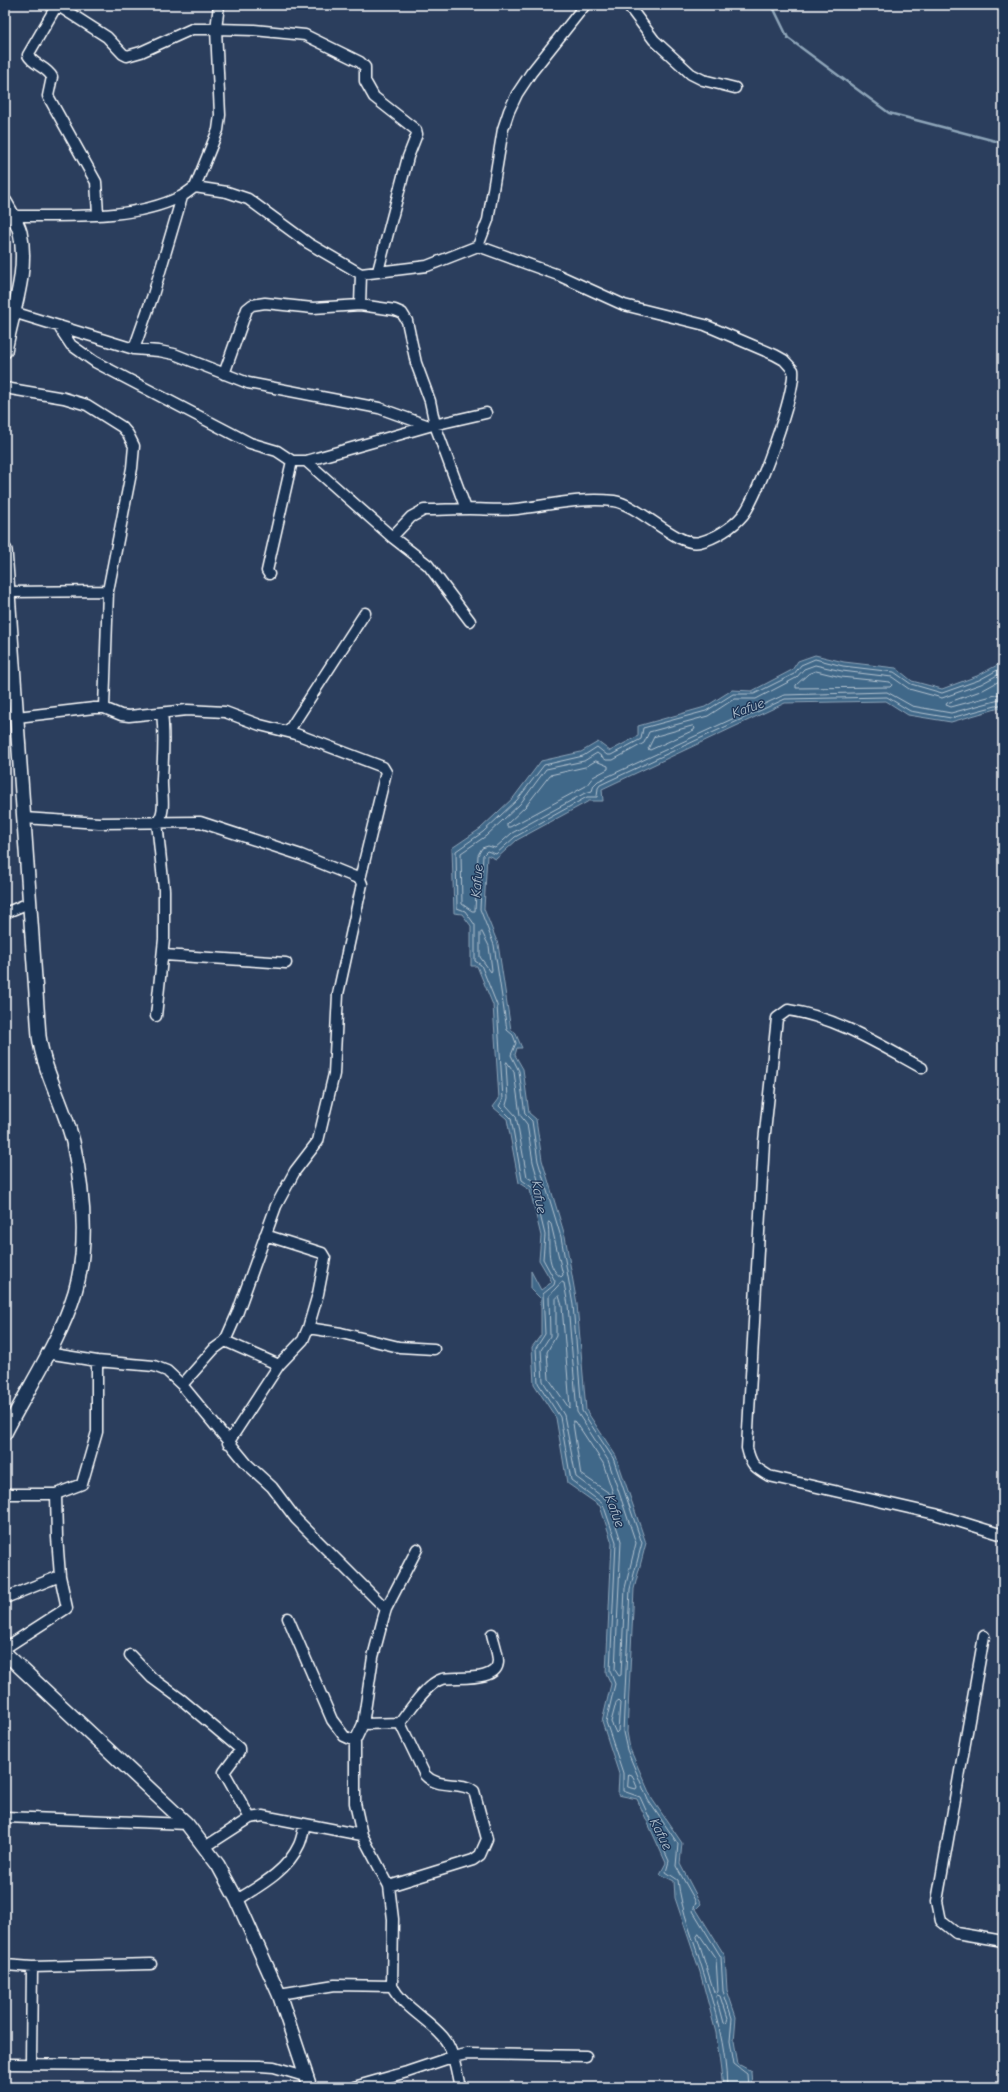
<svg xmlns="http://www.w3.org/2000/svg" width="1008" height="2092" font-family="'Comic Neue',sans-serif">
	<rect width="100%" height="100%" fill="#2b3e5d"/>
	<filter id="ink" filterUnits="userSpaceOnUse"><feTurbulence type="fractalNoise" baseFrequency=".025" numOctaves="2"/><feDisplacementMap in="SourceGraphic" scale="8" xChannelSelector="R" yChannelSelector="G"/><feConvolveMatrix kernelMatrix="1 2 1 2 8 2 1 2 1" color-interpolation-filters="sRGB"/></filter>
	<g filter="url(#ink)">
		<path fill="#416889" stroke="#8da4b8" d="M815,655l29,7 52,6 16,13 30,8 35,-13 26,-14v45l-52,15 -43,-7 -22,-14 -101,2 -183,86 1,12h-14l-72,39 -21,19 -9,-4 -3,54 14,35 13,86 4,2 7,16h-5l-2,7 8,14 6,44 7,6 6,41 23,76 12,68 9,106 30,46 30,87 -12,46 -7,143 3,17 22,50 30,44 -2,21 21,40 -5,5 29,47 2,34 9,27 -2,24 4,23 13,7 1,16h-29l-7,-54 -16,-61 -25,-74 -1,-17 -14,-7 6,-11 -29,-64 -19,-4 1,-21 -17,-52 9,-38 -5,-11 6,-130 -12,-37 -33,-23 -11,-65 -22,-34 -2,-37 9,-12v-36l-10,-10v-18l10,19 11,-8 -13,-22 2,-24 -11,-46 -11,-7 -12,-64 -14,-12 6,-8 -6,-94 -16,-39h-6v-40l-9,-12 -8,-1 -2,-65 28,-19 34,-32 27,-36 40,-9 17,-10 12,9 28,-15v-10l67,-19 27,-17 20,1 40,-21 6,-9z"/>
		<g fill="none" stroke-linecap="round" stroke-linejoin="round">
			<path stroke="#b3c3d0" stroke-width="1" d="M816,671l25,6 49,5 2,3 -2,2 -94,1v-3l12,-11z
				M1003,672l-22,12 -39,14 -33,-9 -17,-12 -50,-6 -27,-6 -11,4 -8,9 -40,21h-22l-26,17 -59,16 -5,11 -31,17h-7l-9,-7 -13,8 -38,8 -26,35 -34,32 -25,17 1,51 10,7h3l3,-56 4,-7 6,-2 7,2 17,-15 73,-40 7,-2 2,-6 4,-4 186,-86 103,-3 25,14 39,7 52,-14
				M1003,679l-20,11 -36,13 -1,2 5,2 52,-14
				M693,726l2,2 -1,2 -44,20 -2,-1 6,-12z
				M596,761l12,5v3l-15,8 -7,9 -76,41h-3v-3l19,-18 24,-31 35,-8z
				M482,932l7,14 3,24 -1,2 -11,-15v-23z
				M507,1062l7,10 6,43 7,9 6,38 5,18 -1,3 -10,-6 -11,-61 -10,-11 2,-7 -2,-34z
				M549,1222l2,2 12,51 -2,2c-17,-11 -10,-36 -13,-53z
				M562,1282l2,1 4,22 9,107 31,48 28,83 -11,45 -4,87 -2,1 -4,-6 6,-129 -13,-40 -32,-24 -12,-62 -21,-34 -2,-31 9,-14 -1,-40z
				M559,1296l3,10 8,100 -1,2 -20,-29 -2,-27 9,-16v-37z
				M573,1421l3,1 27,41 10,30 -1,2 -31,-21z
				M618,1701l2,2 -2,28 -2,2 -5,-11 5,-19z
				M629,1774l3,1 5,12 -1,2 -8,-2z
				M699,1934l17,25 2,32 -1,2 -3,-1 -17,-55z
				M717,1995l3,1 7,22 -2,6 -2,-1 -7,-26z
				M727,2087c-1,-40 -12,-79 -24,-116 -9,-31 -22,-60 -25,-91l-12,-8 3,-11 -29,-64 -17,-6v-18l-17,-51 9,-38 -5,-13 6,-129 -13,-38 -32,-24 -11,-63 -22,-34 -2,-35 9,-14 -2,-40 11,-9 1,-4 -12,-22 2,-24 -11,-46 -12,-9 -11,-62 -12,-12 4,-7 -6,-94 -16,-40 -6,-4v-36l-10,-14 -8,-3 -1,-57 27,-19 34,-32 27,-35 39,-9 14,-9 10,8h4l30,-16 2,-11 63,-17 27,-17h21l40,-20 7,-9 14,-6 28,7 51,6 17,12 31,9 37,-13 24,-13
				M748,2087l-1,-13 -13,-10 -4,-23 2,-23 -9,-27 -2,-34 -28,-46 3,-9 -20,-36 2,-22 -30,-44 -21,-50 -4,-18 7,-143 12,-46 -29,-85 -31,-47 -9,-106 -12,-68 -23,-76 -6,-40 -7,-7 -6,-43 -8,-16 5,-12 -3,-8 -6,-5 -13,-85 -14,-36 3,-54 4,-4 9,3 19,-17 72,-40h10l1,-9 2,-3 185,-86 102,-2 23,14 41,7 52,-14"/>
			<path stroke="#8da4b8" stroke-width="2.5" d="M772,5l16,33 101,75 114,30"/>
			<defs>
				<path id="minor" d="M57,5l50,32 16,17 4,2 14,-4 51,-23h24l4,86 -2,15 -23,57
					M57,5l-29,50c5,10 19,12 24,22l-4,19 48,86 2,32
					M219,5l-3,24 38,1 51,5 55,27 5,5v14l9,16 42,33 1,4 -9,23 -30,114
					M628,5l26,35 37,34 12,6 32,8
					M13,216c54,-1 117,5 167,-19 5,-2 10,-7 15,-10l32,5 21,7 60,44 53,31 66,-8 51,-20 10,-26 15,-91 6,-18 8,-17 14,-21 54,-68
					M360,305l1,-31
					M13,312l121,37 25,2 15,3 74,29 131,25 50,18
					M59,327l12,18 24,17 155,81 27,8 15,10h14l123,-35 57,-13
					M134,349l19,-54 29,-98
					M224,374l23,-65 5,-4 13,-2 48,5 47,-3 35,5 7,3 5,8 9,42 14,38 5,24 31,84
					M5,388l59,10 23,7 35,22 6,7 6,12 -2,22 -24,123 -4,117
					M306,461l86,76 36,28 42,56
					M392,537l19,-20 13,-7c15,0 30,-1 45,-1 16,0 33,2 48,0 32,-4 65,-12 97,-8 26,4 64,47 86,41 16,-4 33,-15 43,-27 15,-18 53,-123 50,-145l-9,-10 -9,-5 -70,-30 -81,-20 -66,-30 -80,-29
					M269,574l-2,-3 25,-110
					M8,592l100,-1
					M17,717l77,-9h10l17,7 8,1 58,-6 38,2 35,13 36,9 87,33 3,5 -26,107 2,5 -24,110 -4,80 -16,67 -23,30 -19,35 -39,108 -12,27 -11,8 -32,36
					M288,732l77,-119
					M24,818l75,5 101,-1 101,33 59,24
					M5,913l24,-10
					M164,955l122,8
					M156,1016l8,-77v-49l-7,-68c10,-10 4,-30 5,-43 1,-24 3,-42 0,-66
					M922,1068c-42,-23 -86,-51 -134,-58l-11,8 -13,124 -17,306c4,17 7,19 22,28l166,38 68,21
					M308,1328l33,5 58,14 35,2
					M225,1341l54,24
					M47,1353l50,8 57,5 13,5 15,14 65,79 25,23 24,32 90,90
					M228,1443l51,-78 24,-25 5,-12 10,-34 7,-36 -3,-5 -57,-18
					M5,1494h51l26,-10 15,-52v-71
					M5,1598l55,-22
					M288,1618l44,102 12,16 11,5
					M984,1636l-47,265 4,20 15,12 47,8
					M5,1648l62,-40 -7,-32 -3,-39 -1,-43
					M130,1655l22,23 30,22 57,48v4l-15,20 26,46
					M400,1723c9,-12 27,-40 42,-44 14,-3 56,4 56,-18 0,-8 -4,-18 -6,-27
					M363,1724l37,-1 25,52c14,15 35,5 49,16l13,48 -7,16 -7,5 -84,26
					M5,1817l182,7
					M362,1835l27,51 4,33 -1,67
					M205,1847l45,-29 13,-2 99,19 -7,-32v-62l8,-17 10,-67 10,-38 3,-10 31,-60
					M237,1900c24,-15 50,-29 62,-55 3,-6 4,-14 6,-21
					M5,1965l27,2 119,-3
					M279,1994l56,-9 57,1c11,21 35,32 51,51 11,13 13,34 17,50
					M31,2063l1,-96
					M5,2064l255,2 14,1 34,10
					M354,2087l53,-15 45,-15 15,-3 119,2"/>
				<path id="tertiary" d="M5,202c5,9 12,19 15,30 9,39 -8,80 -15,119
					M5,550l34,486c5,37 25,69 34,106 10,47 16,103 2,150 -15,49 -47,96 -70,141
					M5,1653l182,171 31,41 19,35 42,94 31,93"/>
			</defs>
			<use href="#minor" stroke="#fff" stroke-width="13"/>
			<use href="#tertiary" stroke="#fff" stroke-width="16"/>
			<use href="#minor" stroke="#1d3557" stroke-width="10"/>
			<use href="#tertiary" stroke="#1d3557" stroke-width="13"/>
		</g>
	</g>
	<g text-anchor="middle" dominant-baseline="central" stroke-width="3" stroke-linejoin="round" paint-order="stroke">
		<g font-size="14" font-style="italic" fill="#b3c3d0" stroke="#1d3557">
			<text transform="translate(748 708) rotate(-20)">Kafue</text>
			<text transform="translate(477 881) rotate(-85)">Kafue</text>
			<text transform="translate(539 1197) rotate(80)">Kafue</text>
			<text transform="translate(615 1511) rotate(70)">Kafue</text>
			<text transform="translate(661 1834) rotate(64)">Kafue</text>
		</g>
	</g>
	<rect width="1008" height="2092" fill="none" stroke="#1d3557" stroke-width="20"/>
	<rect x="10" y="10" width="988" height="2072" fill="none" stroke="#fff" stroke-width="1.5" filter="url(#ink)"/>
</svg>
